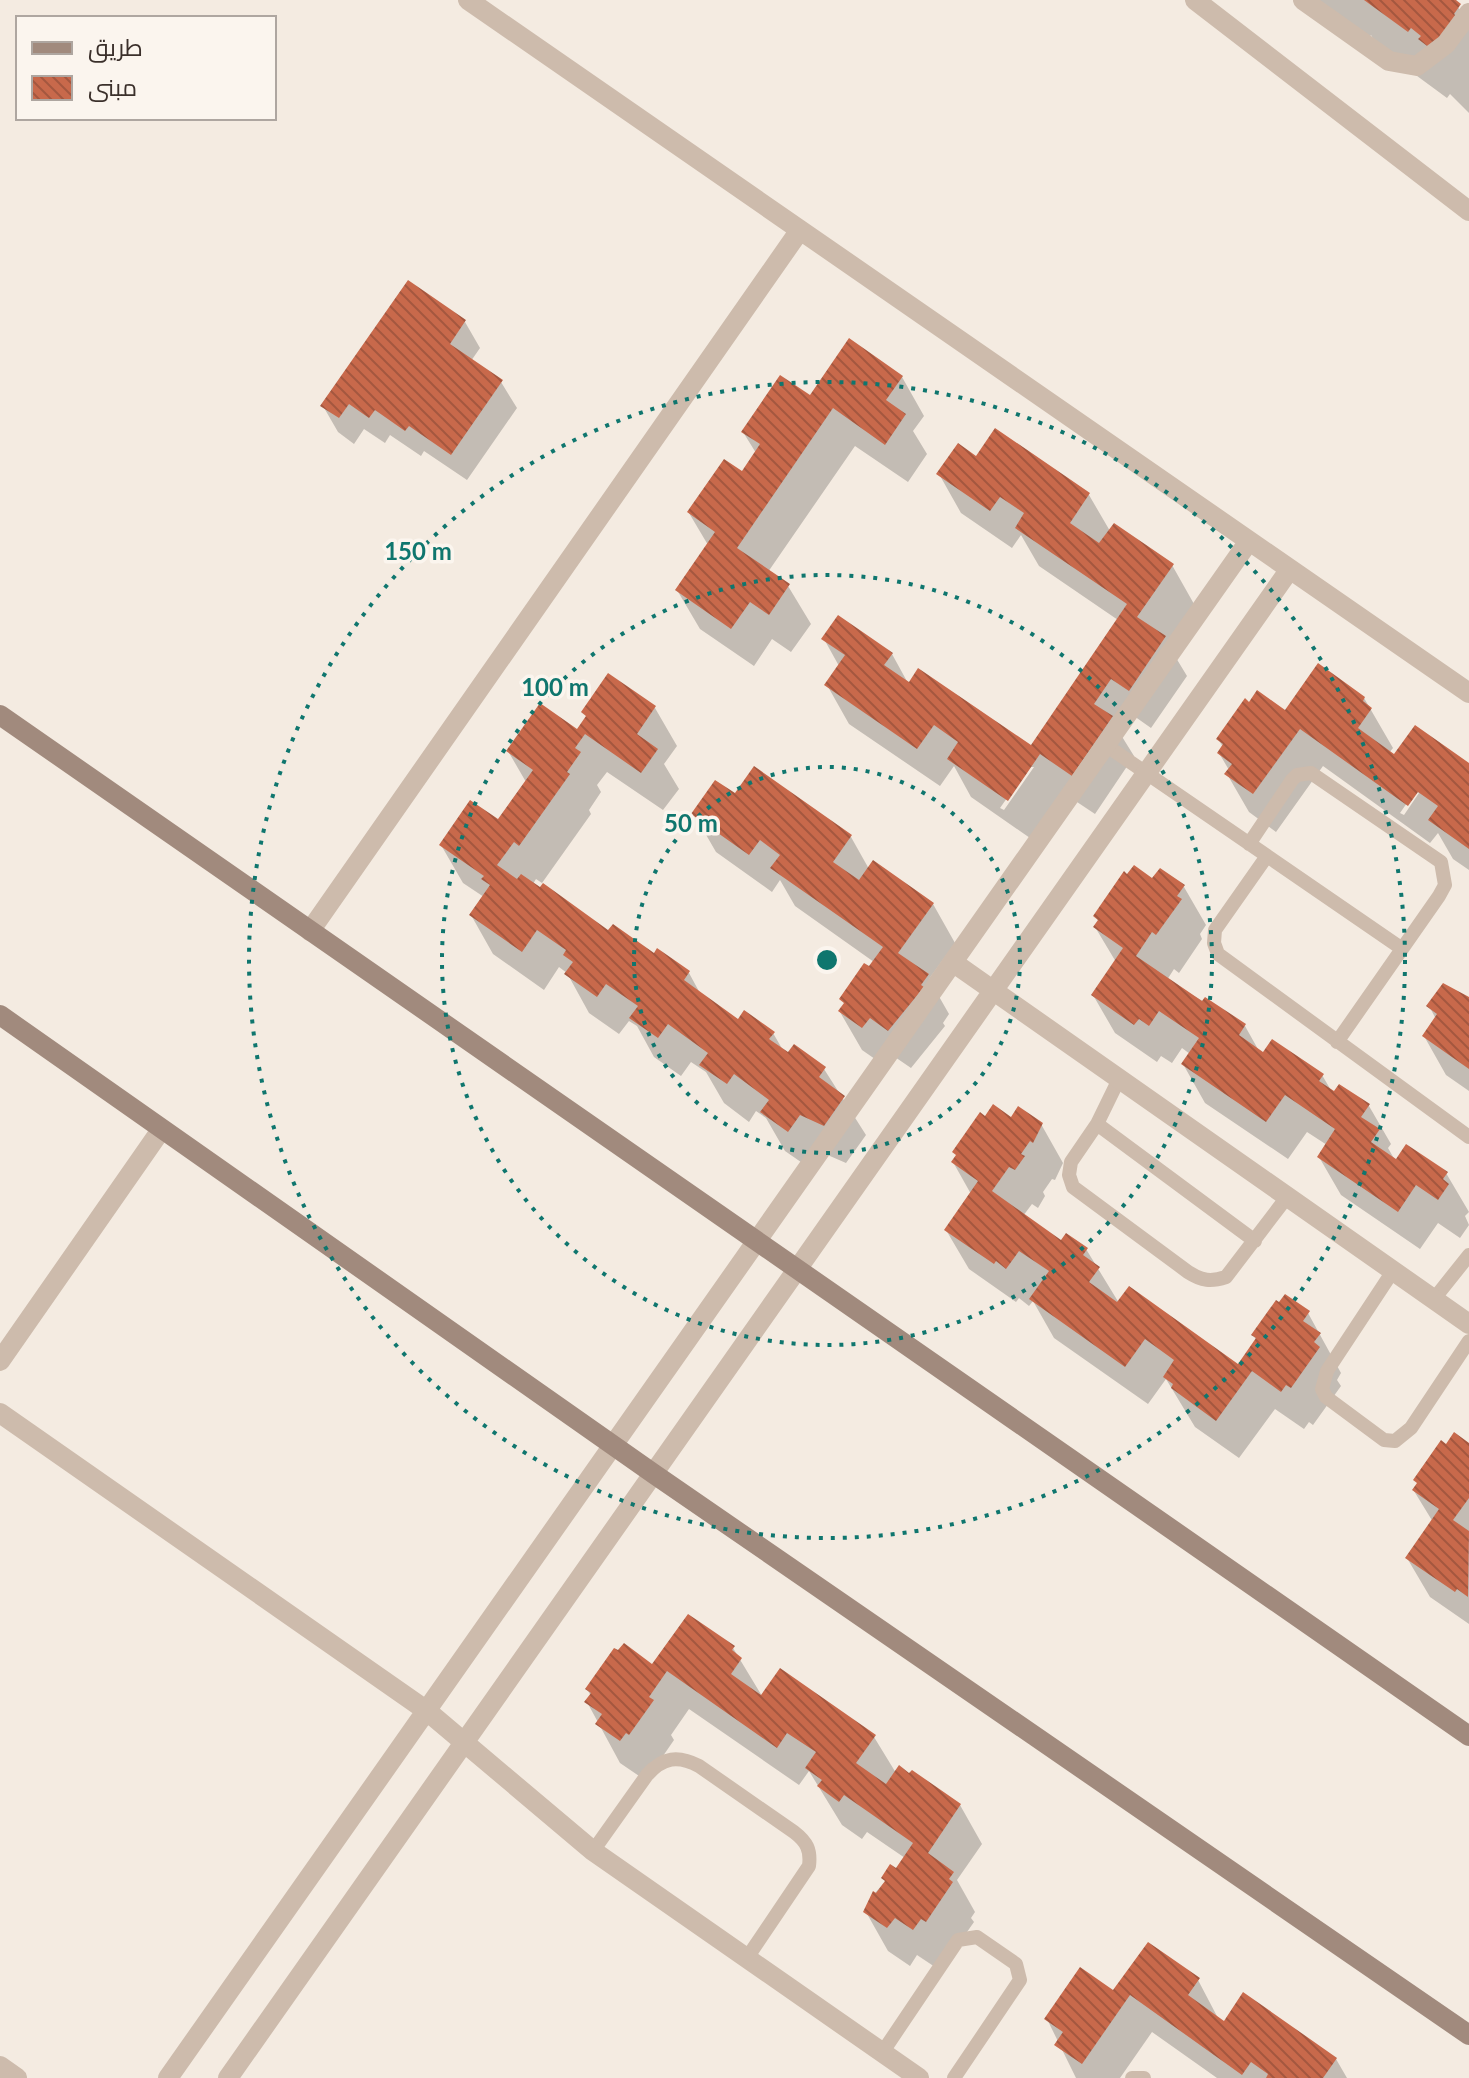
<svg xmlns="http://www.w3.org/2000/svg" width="1469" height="2078" font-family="Lato,Cairo,sans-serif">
	<defs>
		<pattern id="building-back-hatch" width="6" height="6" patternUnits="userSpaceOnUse" patternTransform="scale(2)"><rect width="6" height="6" fill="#c8694b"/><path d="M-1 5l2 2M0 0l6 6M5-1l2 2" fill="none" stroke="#a4573f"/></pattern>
	</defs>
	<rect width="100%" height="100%" fill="#f4ebe1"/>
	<path fill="#0003" fill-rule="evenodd" d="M1308,0h144l17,21v92l-19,-19 -3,4 -68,-50 -8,-13 -4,5z
		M465,322l15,26 -9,13 30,21 16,26 -50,72 -43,-29 -3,5 -31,-21 -5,8 -21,-14 -10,15 -16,-12 -15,-26z
		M902,377l22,39 -11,15 14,23 -19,28 -53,-36 -87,126 20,14 23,38 -20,28 -19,-13 -18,27 -54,-37 -23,-39 31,-45 -19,-32 53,-40 14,-20 -13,-21 67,-34z
		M977,458l112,37 21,36 62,34 22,39 -27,39 20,33 -36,52 -17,-12 -13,19 13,21 -39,58 -33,-22 -32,46 -59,-41 -17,-31 -14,20 -91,-62 -22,-39 12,-19 -15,-27 68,15 17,31 122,63 87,-128 -79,-54 -18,-31 -9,13 -51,-35 -22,-39zM1029,767h5l-30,43 -4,-2z
		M1364,698l29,50 -4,5 6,4 74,8v105l-16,-11 -15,-26 -8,10 -107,-77 -47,66 -27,-20 -22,-38 2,-4 -10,-17 4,-6 -5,-8 67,-27zM1416,790l3,3 -15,22 -4,-2z
		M655,708l22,38 -13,18 15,25 -16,21 -56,-38 -10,13 4,7 -12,18 2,4 -49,69 -6,-4 -3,5 76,48 80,41 12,22 38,27 34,11 11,19 40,17 42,66 -20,28 -23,-10 -12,16 -26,-18 -19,-33 -10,-7 -7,11 -25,-19 -18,-31 -15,-10 -10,14 -27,-19 -17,-31 -8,-5 -10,13 -30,-21 -22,-40 -8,-6 -15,23 -51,-36 -22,-39 13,-18 -21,-14 -22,-38 58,-23 27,-40 -18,-31 69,-20 10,-13 -3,-6z
		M735,796l116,41 18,32 64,35 22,39 -26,36 20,35 -6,9 2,3 -34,42 -19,-13 -7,11 -23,-16 -22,-38 5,-7 -3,-6 32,-37 -79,-56 -15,-26 -8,12 -56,-40 -22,-38z
		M1153,881l31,6 22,38 -6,9 2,5 -23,34 -5,-4 -7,11 78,46 14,25 63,24 10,17 37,14 22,38 -3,4 8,14 50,11 23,39 -4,4 4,9 -9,13 -22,-15 -18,26 -79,-54 -22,-38 8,-12 -20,-13 -19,27 -83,-56 -22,-39 7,-10 -8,-6 -10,15 -11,-7 -4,6 -42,-29 -22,-38 23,-33 -21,-35 4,-5 -4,-6z
		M1469,1000v91l-23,-16 -22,-39 12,-17 -7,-13z
		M985,1118l56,6 22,39 -8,17 -3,-1 -9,13 2,4 -7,12 -6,-4 -9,12 39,27 24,6 33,54 119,63 19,-25 -4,-6 55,-22 33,60 -4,7 4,6 -28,39 -4,-3 -5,7 -29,-20 -36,49 -44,-31 -29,-48 -18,25 -94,-66 -21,-37 -4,5 -10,-8 -3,4 -47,-33 -23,-39 25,-36 -18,-32z
		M1469,1445v179l-39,-27 -23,-39 26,-36 -19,-31 33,-44z
		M733,1648l29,48 112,41 22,36 64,32 22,39 -25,36 18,32 -4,6 3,4 -26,37 -13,8 -18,-12 -7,11 -22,-15 -22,-39 4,-13 35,-41 -38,-26 -5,7 -20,-14 -33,-54 -10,14 -110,-76 -18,26 3,5 -22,32 -10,6 -22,-15 -33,-61 4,-6 -4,-7 66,-22z
		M1198,1980l21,40 117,39 11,19h-130l-65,-46 -32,46h-44l-29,-59 66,-26z"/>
	<path fill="url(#building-back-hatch)" d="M1364,0h92l5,4 -7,10 4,3 -27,32 -13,-10 3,-3 -10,-8 -3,4z
		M408,280l58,40 -16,24 53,36 -52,75 -42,-29 -4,5 -30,-21 -6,8 -20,-14 -10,14 -19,-12z
		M849,338l54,38 -17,24 20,14 -21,31 -52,-37 -96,140 53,36 -21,31 -19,-13 -19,27 -56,-39 40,-58 -28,-20 37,-53 18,12 18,-27 -19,-12 39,-57 30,20z
		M995,428l95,65 -20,30 29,20 15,-20 60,41 -37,53 29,19 -37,55 -18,-12 -17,25 19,12 -41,60 -32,-22 -32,47 -61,-42 11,-17 -24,-17 -17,24 -93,-64 21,-30 -24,-16 17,-24 55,38 -9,12 25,17 9,-14 113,77 96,-141 -112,-76 9,-15 -24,-16 -10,14 -54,-37 22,-31 18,13z
		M1318,663l47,34 -2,4 9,7 -14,20 36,26 21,-29 54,38v86l-41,-29 10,-14 -20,-14 -10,14 -108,-77 -47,65 -29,-20 8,-10 -15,-11 6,-9 -7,-5 29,-41 4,4 8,-12 28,20z
		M608,673l48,33 -19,28 21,15 -17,24 -56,-39 -10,14 6,4 -14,20 3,2 -51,72 -5,-4 -17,23 20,14 4,-5 19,13 3,-4 65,47 5,-6 41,29 3,-5 33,23 -6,9 54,39 6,-9 31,22 -6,7 19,13 6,-8 32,23 -7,10 26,19 -21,30 -24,-11 -12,17 -28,-20 9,-12 -35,-26 -7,10 -28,-19 9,-12 -40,-29 -10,14 -29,-20 9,-12 -32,-22 -9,13 -33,-23 9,-12 -10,-7 3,-5 -29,-20 -15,22 -53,-37 21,-30 -9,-6 3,-3 -45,-31 31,-45 28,19 35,-49 -27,-19 34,-48 37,26 9,-13 -5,-4z
		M754,766l98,69 -19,27 26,18 14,-20 61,43 -36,50 31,21 -8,11 3,2 -36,44 -18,-13 -8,10 -24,-17 6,-8 -5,-4 25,-36 5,3 14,-19 -113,-79 10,-13 -20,-15 -11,15 -58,-41 24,-34 20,13z
		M1134,865l18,13 8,-10 25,17 -8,11 5,3 -26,36 -4,-3 -16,24 66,45 3,-4 41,27 -7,11 24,17 9,-13 52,35 -5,7 15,10 5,-7 31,20 -9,13 19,12 -9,13 25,17 10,-15 42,28 -5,7 6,5 -11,16 -22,-15 -18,27 -81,-55 18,-28 -50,-34 -19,27 -85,-58 18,-26 -40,-27 -10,15 -10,-7 -5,6 -43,-30 32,-47 -30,-21 5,-7 -5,-4 31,-45 3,3z
		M1443,983l26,14v72l-47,-33 15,-22 -11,-8z
		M993,1104l18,13 7,-11 25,17 -10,20 -3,-2 -9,13 4,2 -10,14 -6,-3 -17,24 69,49 5,-7 22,15 -5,7 17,12 -11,15 28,20 12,-16 109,78 18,-26 -5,-3 25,-35 3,2 6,-8 25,17 -7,10 18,12 -7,9 6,5 -29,41 -5,-3 -5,7 -29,-21 -36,50 -45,-33 2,-4 -10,-7 11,-17 -29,-21 -20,28 -96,-68 20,-28 -30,-20 -13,18 -10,-8 -2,3 -50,-34 34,-49 -27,-19 5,-7 -4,-3 28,-40 5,4z
		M1454,1432l15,11v55l-16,22 16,11 -1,66 -11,-8 -2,3 -50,-34 34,-49 -27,-19 5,-7 -4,-3 28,-40 5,4z
		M688,1614l47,32 -3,4 10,8 -11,16 30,21 19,-27 96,67 -20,28 30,21 13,-19 10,8 3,-3 49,34 -33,49 26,19 -5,7 4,3 -27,40 -5,-3 -8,11 -18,-12 -8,10 -24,-16 10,-21 3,2 9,-12 -4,-3 9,-14 6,4 17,-25 -69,-48 -5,7 -22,-16 5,-6 -17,-12 11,-16 -29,-19 -10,15 -110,-77 -18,26 5,3 -25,35 -3,-2 -6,8 -25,-17 7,-10 -18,-12 7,-9 -6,-4 29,-41 4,2 6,-7 28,21z
		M1148,1942l52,36 -12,17 36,26 19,-29 94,66 -14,20h-57l2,-4 -17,-12 -9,13 -112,-80 -48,69 -28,-19 9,-13 -19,-13 36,-52 33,23z"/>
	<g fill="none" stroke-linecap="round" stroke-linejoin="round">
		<path stroke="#cdbbac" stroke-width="14" d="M1107,746l294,202
			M1249,844l43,-64 5,-5 14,-2 130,89 4,23 -6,11 -102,146
			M1267,856l-52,74 -1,13 4,11 251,183
			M1119,1079l-22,45 -26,38 -2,13 4,12 115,85c14,9 23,10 38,5l61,-80
			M1097,1124l158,117
			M1393,1271l-66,100 -5,18 4,8 58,43 11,1 16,-13 58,-87
			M1434,1299l35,-44
			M593,1851l54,-76c16,-18 31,-20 52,-9l95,66c13,10 17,18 15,34l-62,92
			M882,2053l76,-113 19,-3 39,27 4,16 -66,98
			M1132,2078h12"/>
		<path stroke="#cdbbac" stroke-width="20" d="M468,0l1001,693
			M1303,0l86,61 28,5 29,-22 23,-31
			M310,931l490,-701
			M954,963l515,361
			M0,1361l161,-231
			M0,1413l427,298 166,140 326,227
			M0,2066l17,12
			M168,2078l1081,-1537
			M228,2078l1062,-1509"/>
		<path stroke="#cdbbac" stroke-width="20" d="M1195,0l274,211"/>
		<path stroke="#a18a7d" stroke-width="20" d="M0,715l1469,1021
			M0,1015l654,459 815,561"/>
	</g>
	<g fill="none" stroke="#0f766e" stroke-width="4" stroke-dasharray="4 8">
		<circle cx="827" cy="960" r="193"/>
		<circle cx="827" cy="960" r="385"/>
		<circle cx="827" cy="960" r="578"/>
	</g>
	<circle cx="827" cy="960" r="12" fill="#0f766e" stroke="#fbf5ee" stroke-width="4"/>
	<g font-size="24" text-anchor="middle" font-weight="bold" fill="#0f766e" stroke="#fbf5ee" stroke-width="7" stroke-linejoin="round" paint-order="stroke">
		<text x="418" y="560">150 m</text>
		<text x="555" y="696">100 m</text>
		<text x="691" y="832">50 m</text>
	</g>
	<rect x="16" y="16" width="260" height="104" fill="#fbf5ee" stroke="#aea6a0" stroke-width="2"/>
	<rect x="32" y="42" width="40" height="12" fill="#a18a7d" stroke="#aea6a0" stroke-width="2"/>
	<text x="88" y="56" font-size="24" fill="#3b302b">طريق</text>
	<rect x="32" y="76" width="40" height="24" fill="url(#building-back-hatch)" stroke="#aea6a0" stroke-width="2"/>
	<text x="88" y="96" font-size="24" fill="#3b302b">مبنى</text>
</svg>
